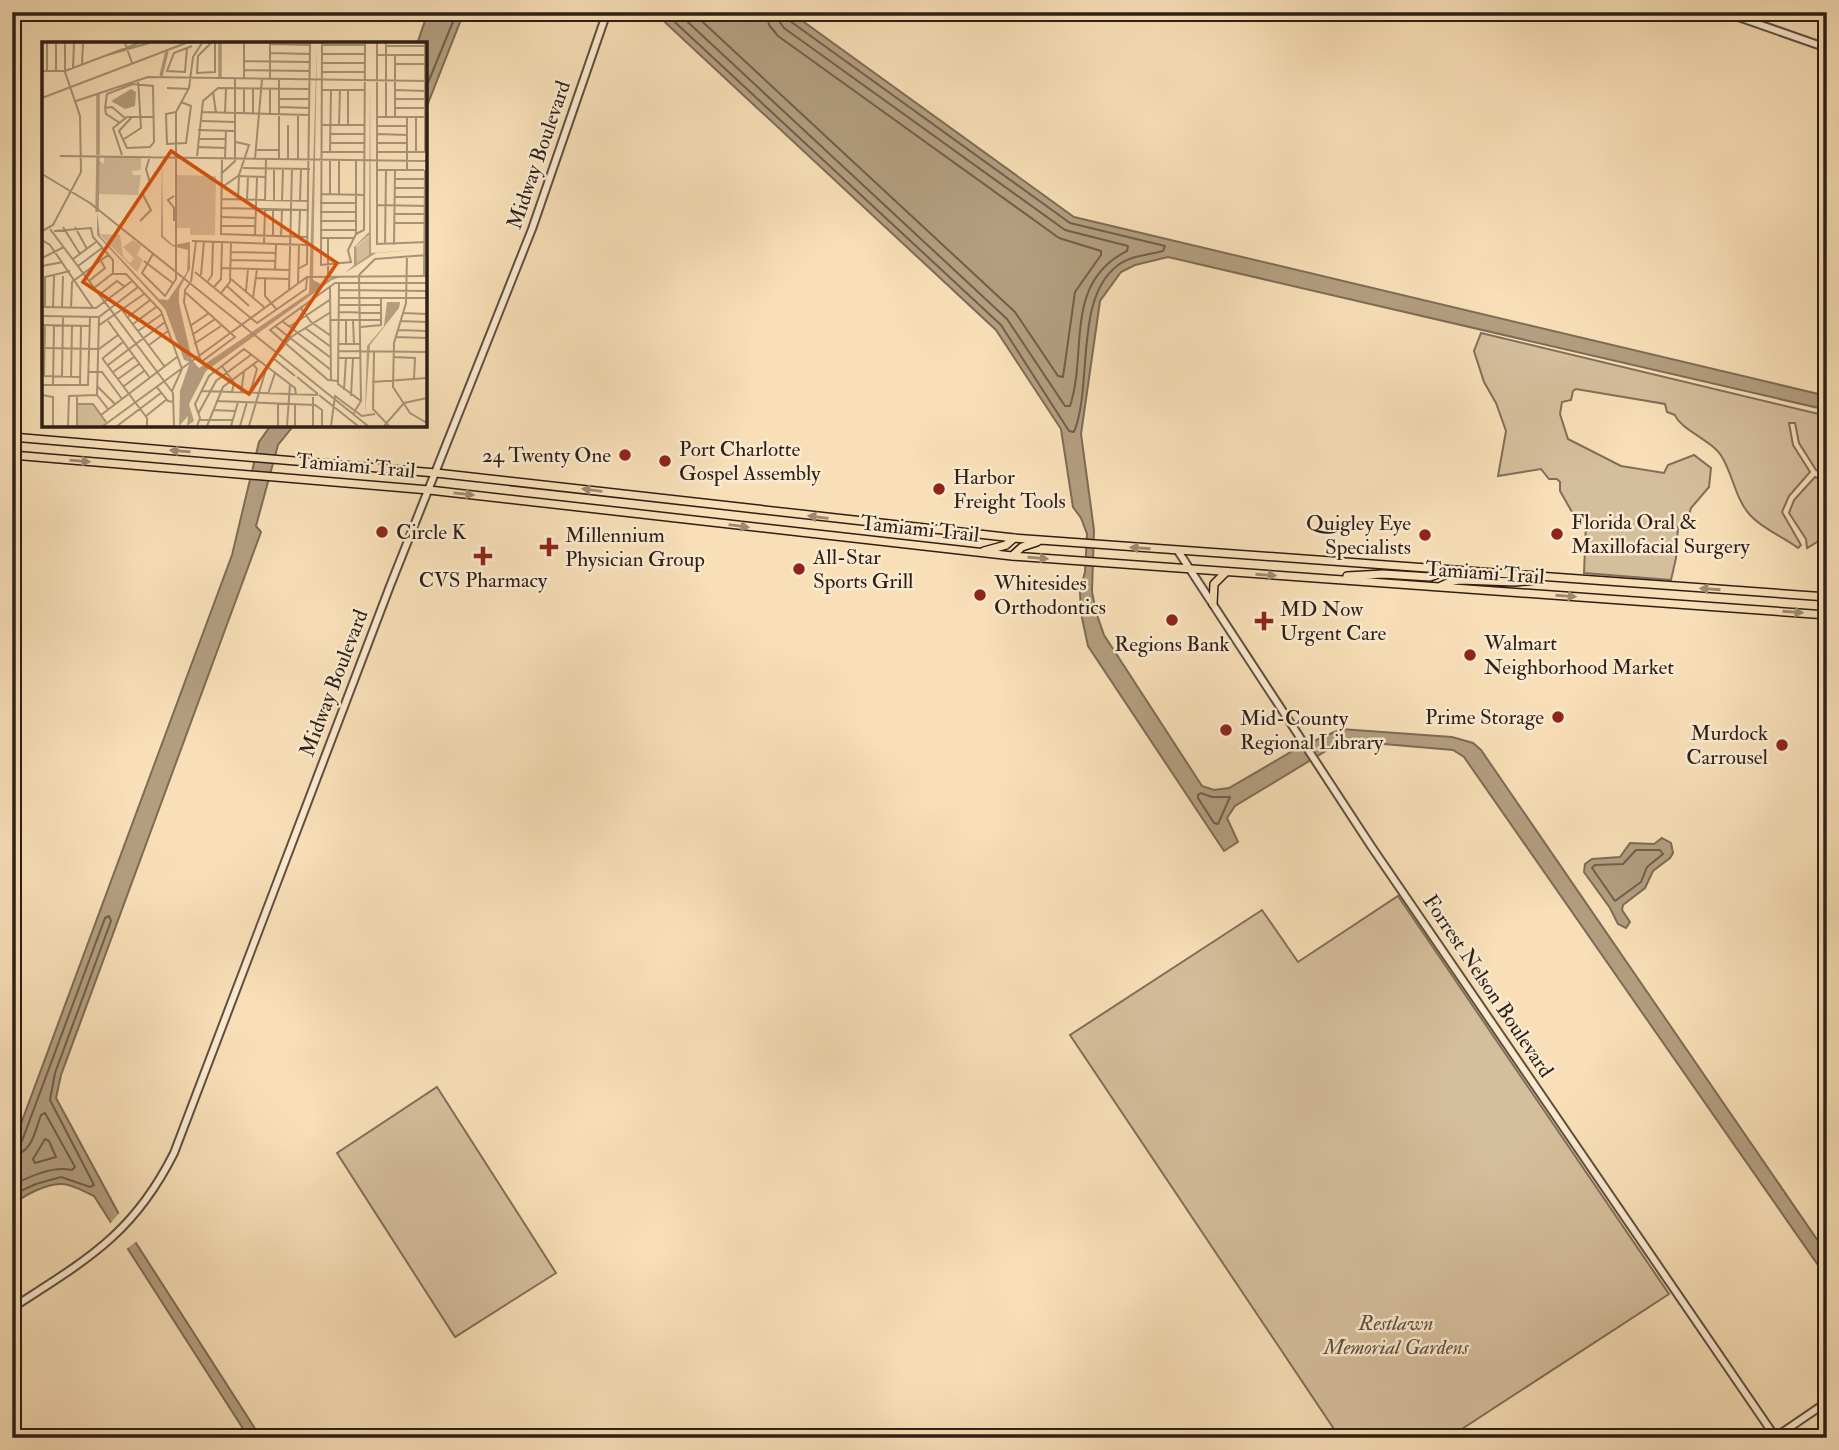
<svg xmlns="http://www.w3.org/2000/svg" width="1839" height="1450" font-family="'IM FELL Double Pica',serif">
	<rect width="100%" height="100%" fill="#f8dfb7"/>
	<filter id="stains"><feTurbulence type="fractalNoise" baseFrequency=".00286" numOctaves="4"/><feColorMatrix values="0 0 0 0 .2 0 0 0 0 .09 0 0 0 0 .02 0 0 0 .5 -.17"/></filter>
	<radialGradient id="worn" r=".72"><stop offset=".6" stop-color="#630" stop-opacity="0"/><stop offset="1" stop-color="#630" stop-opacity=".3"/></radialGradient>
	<path fill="#d5be9c" stroke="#816e59" stroke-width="2" d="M1481,333l346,83v59l-11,-5 -17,-27 -4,-20h-6l4,22 17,27 -21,24 -7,16 19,33 -3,3c-16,-12 -34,-18 -48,-33 -15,-17 -17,-40 -28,-58 -10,-17 -41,-27 -47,-42l-8,-3 -2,-8 -89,-15 -3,2 -2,9 -9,2 -2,12 8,25 53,27 43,7 4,-8 26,-10 17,13 -2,19 -18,21 -5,17 -8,2 -2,31 -5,22 -87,-7 2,-50 -2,-3 -8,-1 -16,-28v-9l-3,-3h-8l-8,-10 -43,7 8,-45 -10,-28 -12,-21 -10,-31z
		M1815,477l12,5v54l-20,12 -1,-9 -17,-26 5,-13z
		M1398,896l271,398 -221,144h-108l-270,-403 192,-125 36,52z
		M437,1087l119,186 -101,64 -118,-184z"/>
	<path fill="#b39e80" stroke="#7d6b56" stroke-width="2" d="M428,12h36l-39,99v-67h-8z
		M654,12h136l284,205 753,179v14l-659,-153 -33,8 -14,7 -21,29 -19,133 13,96 -2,62 4,20 8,23 98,151 12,4 15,-2 67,-39 45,-20 111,8 21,6 8,7 346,504v24l-363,-521 -11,-7 -104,-9 -10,2 -104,63 -8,12 11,24 -14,9 -136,-205 -7,-33 -1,-22 5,-19 2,-38 -6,-16 -8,-11 -12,-78 -65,-99z
		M271,425h23l-16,20 -22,81 5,6 -200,543 -5,23 71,131 134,209h-12l-155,-242c-9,-4 -22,-12 -32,-12 -14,-1 -42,12 -50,23v-59l220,-593 27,-113z
		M1662,838l9,5 2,10 -3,5 -17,13 -8,17 -22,17 -1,5 8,12 -4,6 -8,-4 -8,-16 -26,-36 1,-8 7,-5 28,-2 10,-14 24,1z"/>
	<path fill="#f8dfb7" d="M121,1211l16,30 -12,9 -16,-25z"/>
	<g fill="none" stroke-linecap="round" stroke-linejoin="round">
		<path stroke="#705e4b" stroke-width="2" d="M664,12l337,313 68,106 5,1c19,-47 0,-133 43,-166 12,-10 31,-11 46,-15l2,-5 -95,-23 -280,-202 -4,-9
			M677,12l330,307 58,87h5c18,-55 -7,-123 57,-155l1,-5 -63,-16 -281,-202 -5,-7 -1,-9
			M692,12l323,300 43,64 5,1 12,-85 26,-37v-4l-42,-13 -281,-202 -9,-11 -2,-13
			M425,90l32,-78
			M1201,793l11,4h18l-12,27 -4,-1 -16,-25v-3z
			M1636,850h24l3,4 -16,13 -6,15 -26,19 -23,-33 3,-3 28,-1z
			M45,1139l4,2 7,16 -21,6 -2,-4z
			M12,1146h6l4,-5 83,-223 4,-2 2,5 -56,152 -5,27 44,85 -4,2 -29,-10 -25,7 -24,11
			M12,1155c20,-1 23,-24 29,-40l4,-2 30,54 -3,3c-20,-4 -41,6 -60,15"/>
		<defs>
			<path id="minor" d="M1724,12l103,36
				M1178,551l193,295 405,592
				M12,1308c74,-48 121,-73 162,-155l216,-567 142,-357 75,-217
				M1774,1438l53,-36"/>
			<path id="major" d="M12,437l424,36 578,65 813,59
				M12,455l417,35 583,66 815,59
				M984,551l22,-6 8,-7
				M1012,556l10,-9 15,-5
				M1347,576l36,-2 47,3 18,-7
				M1441,586l11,-5 8,-1 55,2 24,-2
				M1213,604l1,-20 12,-12"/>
		</defs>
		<use href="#minor" stroke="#604f3e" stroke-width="10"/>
		<use href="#major" stroke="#2d1f16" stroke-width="10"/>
		<use href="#minor" stroke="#faead0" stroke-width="6"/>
		<use href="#major" stroke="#f8dfb7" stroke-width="7"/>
	</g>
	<defs><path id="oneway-solid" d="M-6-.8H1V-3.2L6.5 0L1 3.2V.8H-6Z" transform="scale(1.75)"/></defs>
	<g fill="#9d896f">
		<use href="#oneway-solid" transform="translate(180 451) rotate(-175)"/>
		<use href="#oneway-solid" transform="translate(80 461) rotate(5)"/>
		<use href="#oneway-solid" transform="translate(592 490) rotate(-173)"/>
		<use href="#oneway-solid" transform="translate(464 494) rotate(6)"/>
		<use href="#oneway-solid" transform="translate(818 517) rotate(-173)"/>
		<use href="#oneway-solid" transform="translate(739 526) rotate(7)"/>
		<use href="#oneway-solid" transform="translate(1140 548) rotate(-176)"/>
		<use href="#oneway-solid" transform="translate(1038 558) rotate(5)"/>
		<use href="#oneway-solid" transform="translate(1266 575) rotate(4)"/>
		<use href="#oneway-solid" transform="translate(1710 589) rotate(-176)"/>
		<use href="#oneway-solid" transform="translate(1566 596) rotate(4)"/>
		<use href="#oneway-solid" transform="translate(1793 612) rotate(4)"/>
	</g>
	<g fill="#8f2418" stroke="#faead0" stroke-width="2.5">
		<circle cx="625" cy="455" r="7"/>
		<circle cx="665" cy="461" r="7"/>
		<circle cx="939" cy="489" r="7"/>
		<circle cx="382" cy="532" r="7"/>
		<circle cx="1557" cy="534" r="7"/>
		<circle cx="1425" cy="535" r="7"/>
		<path d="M545.5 536.5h7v7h7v7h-7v7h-7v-7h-7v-7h7z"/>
		<path d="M479.5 545.5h7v7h7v7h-7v7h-7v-7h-7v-7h7z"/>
		<circle cx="799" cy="569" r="7"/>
		<circle cx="980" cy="595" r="7"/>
		<circle cx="1172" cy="620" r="7"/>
		<path d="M1260.5 610.5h7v7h7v7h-7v7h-7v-7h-7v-7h7z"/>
		<circle cx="1470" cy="655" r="7"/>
		<circle cx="1558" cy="717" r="7"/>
		<circle cx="1226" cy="730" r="7"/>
		<circle cx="1782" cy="745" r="7"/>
	</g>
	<g text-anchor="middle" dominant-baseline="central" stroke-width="5" stroke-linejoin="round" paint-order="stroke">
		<g font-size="21" fill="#2d1f16" stroke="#faead0">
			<text transform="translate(539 155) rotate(-71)">Midway Boulevard</text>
			<text transform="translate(356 466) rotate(5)">Tamiami Trail</text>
			<text transform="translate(920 529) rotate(6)">Tamiami Trail</text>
			<text transform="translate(1485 573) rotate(4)">Tamiami Trail</text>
			<text transform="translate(334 683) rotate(-69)">Midway Boulevard</text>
			<text transform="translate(1488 986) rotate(56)">Forrest Nelson Boulevard</text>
		</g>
		<g font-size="21" fill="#2d1f16" stroke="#faead0" text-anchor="start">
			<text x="679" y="449">Port Charlotte<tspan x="679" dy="24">Gospel Assembly</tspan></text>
			<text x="611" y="455" text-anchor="end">24 Twenty One</text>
			<text x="953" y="477">Harbor<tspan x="953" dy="24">Freight Tools</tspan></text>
			<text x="1571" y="522">Florida Oral &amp;<tspan x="1571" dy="24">Maxillofacial Surgery</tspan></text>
			<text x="1411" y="523" text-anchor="end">Quigley Eye<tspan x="1411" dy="24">Specialists</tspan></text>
			<text x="396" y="532">Circle K</text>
			<text x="565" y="535">Millennium<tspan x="565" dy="24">Physician Group</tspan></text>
			<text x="813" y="557">All-Star<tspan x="813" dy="24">Sports Grill</tspan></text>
			<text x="483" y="580" text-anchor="middle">CVS Pharmacy</text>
			<text x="994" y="583">Whitesides<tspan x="994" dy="24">Orthodontics</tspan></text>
			<text x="1280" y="609">MD Now<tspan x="1280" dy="24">Urgent Care</tspan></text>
			<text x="1484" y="643">Walmart<tspan x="1484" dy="24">Neighborhood Market</tspan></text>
			<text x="1172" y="644" text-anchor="middle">Regions Bank</text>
			<text x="1544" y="717" text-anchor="end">Prime Storage</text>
			<text x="1240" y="718">Mid-County<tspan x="1240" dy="24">Regional Library</tspan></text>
			<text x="1768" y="733" text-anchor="end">Murdock<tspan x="1768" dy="24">Carrousel</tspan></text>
		</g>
		<g font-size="21" font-style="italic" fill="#5f4f3e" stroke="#faead0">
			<text x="1396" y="1323">Restlawn<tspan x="1396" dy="24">Memorial Gardens</tspan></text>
		</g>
	</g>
	<g transform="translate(42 42)">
		<rect width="385" height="385" fill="#f8dfb7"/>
		<path d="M62,114l37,1v13l-9,1 1,4h8l-3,20 -39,-1v-33l5,3zM135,133l39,1 -1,59h-25v-7h-13zM57,192l21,1 3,21 7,7 4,-5 -11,-11 10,-7 8,6 -4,9 6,5 -6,12zM328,193l-1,21 -12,7 -2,-15zM35,362l16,1 13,17 -3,4h-26z" fill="#d5be9c"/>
		<path d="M275,1l-4,237 8,4 11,-7 11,-1 -11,4 -126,91 -17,33 5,17 -7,5 1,-10 -9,10 1,-35 10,-29 -6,-2 -19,-51 -68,-74v-23l3,24 59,63 9,1 19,-28 1,-22 -16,-4 -11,-9 1,-78 1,77 10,9 17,-3v27l-11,21v13l13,57 7,8 110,-75zM328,40l1,171 56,-4 -51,4 -31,20 9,-8v-18l15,-15zM327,193v20l-12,8 -1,-17zM89,47l5,3 -1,14 -10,3 -14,-8zM345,260h13l-1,6 -29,37 -5,70 2,-69 17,-20z" fill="#b39e80" fill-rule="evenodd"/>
		<path fill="none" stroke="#b39e80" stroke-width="3.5" d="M119,34l6,-25M178,35v-34M56,113v-61M55,170l1,-56"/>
		<path fill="none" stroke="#a79277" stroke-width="2" d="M83,1l7,20M169,1l-13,13 -1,17 18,-1v-29M280,1l-1,222 30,-3 -3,-12 8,-16v-73M335,1v201l50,-2M344,1v74M228,2l40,1M280,3h43M344,4h39M145,6l-2,24 -18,-1 7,-18 13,-5 5,-2M228,11l40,1M280,12h43M335,13h48M353,13v62M62,14l45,-13M202,19l66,1M280,21h43M40,22l1,-21M353,22h30M31,26l1,-25M202,28l66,1M0,29h23l74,-28M5,29v-28M14,29v-28M280,30h43M202,37v-36M228,37v-36M125,46l22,1M280,48h43M354,48l29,1M171,50l3,21M0,56l144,-55M237,57h31M354,57h29M34,59l72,-24 279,4M237,65l31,1M63,66l2,-14 26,-10 20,2 1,56 -4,5 -23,1 -8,-17 13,-14M63,66l7,-1 13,11M63,66l1,6 14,9M354,66h29M134,70l-10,2 1,30 19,-1 5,-37 -10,-4M160,70l108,3M183,71l1,-25M202,72v-26M211,72v-26M228,73v-26M335,75h47M160,79l33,1M280,83h43M297,83l1,-35M306,83v-35M336,84h29M156,88l37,1M289,92h34M336,92l29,1M82,97l17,-11 -3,-49M156,97h28M194,100l13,3 -10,30 -1,25M288,101h35M336,101h29M155,105l29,1M215,108h22M280,110h43M288,110l1,-62M335,110h48M374,110v-35M383,110v-109M80,113l-9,-27 14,-11h27M18,114l367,5M155,114l6,-55 15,-13 92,1M180,115l-1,77 87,3M183,116l1,-28M213,117l7,-80M237,118v-80M246,118v-35M256,118v-45M201,126l67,1M335,128h47M365,128v-53M0,132l48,29 278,223M179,132l14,-13v-82M353,137h30M179,146l17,-12 27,1M353,146h30M279,152l44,1M288,152v-33M297,152v-33M132,154l-6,4 6,8v13M353,155h30M179,157l88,2M205,158l1,-23M223,158l1,-41M232,159v-32M240,159l1,-32M258,159l1,-32M278,161h36M335,163l50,1M179,166l88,2M278,170h36M353,172h29M178,175l36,1M98,179l11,-11 -9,-17 8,-10 -4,-14 4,-13M278,179h36M352,181h30M178,184h35M21,185l17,27M33,185l12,22M8,187l123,164 1,33M278,188h36M0,189l11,-6 28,-53 -1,-56 -15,-44v-29M12,189l37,-3 2,9 20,23v14M314,192l8,-4 1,-187M213,193l2,-58M231,194v-26M239,194l1,-26M257,194l1,-26M278,196h33M0,198l8,5 43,63M150,199l116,4M222,202l1,-35M343,203l1,-75M352,203l1,-75M189,210l45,1M111,212l-11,19 23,23 11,-17v-167l13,-24 4,-31 9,-14M365,214l-1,47 -12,40 -1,44 17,26 17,10M0,216l22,-11M31,217l23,-17M188,218l46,1M102,219l30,23M0,224l21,-4M36,224l24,-18M179,226l68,2M256,227l9,-5 3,-221M233,228l1,-25M153,230l62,51 49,-34 1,-12M159,233l3,-34M286,233v-37M317,233l16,-16 52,-4M382,234l1,-106M214,236l33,1M223,236v18l12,14M189,237l33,28M47,239l16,-13 -4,-7M166,239l4,-6 1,-33M149,240l5,-41M256,241l1,-38M297,241l-1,101 23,17M185,244l22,20M172,245l7,-8 1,-36M288,245l1,94M52,246l18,-14h14l35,37 21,58 -10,22M247,247l3,-120M297,248l88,1M204,249l2,-22M143,250l50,45 -34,25 -17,-60 1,-10v-2l5,-7M179,251l9,-11 1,-40M57,253l18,-14 8,6M211,256l4,-29M297,256h88M297,263h42M0,265l54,1 36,-27M3,266v-31l25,-6M11,266l1,-32M20,266l1,-32M29,266l1,-26 36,-27M259,266l10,14 20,14M80,268l43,57M297,270l42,1M361,271l24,1M0,274l57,1M57,275l-2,78 11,14M57,275l39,-30M86,275l22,-17M289,278h50M304,278v24M311,278l1,24M66,279l42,57M240,279l49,37M358,279l27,1M91,282l23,-17M0,283l48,1M56,284l46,-32M148,284l19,-13M233,284l56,44M247,285l42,-28M319,285l20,-2v-27M263,286l26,19M356,288l29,1M96,289l24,-17M150,293l23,-16M353,295l32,1M152,302l27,-18M297,302h22M107,303l19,-14M0,306l57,1 19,-14M296,309l89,1M332,310l-1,57 16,17M351,315l22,1 -1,20M60,316l45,60v8M61,316l20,-16M231,316l22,18M297,316h22M66,323l57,-43M180,324l12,17 -2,9M47,330h13l20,27M71,330l21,-15M2,334l1,-51M2,334l36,1M20,334l1,-59M29,335l1,-51M255,335l21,17M76,337l21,-15M296,339l-10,-1 -58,-50 65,-47h92M330,340l55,-4M0,343h46l2,-68M11,343l1,-60M38,343l1,-59M55,344l18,18M82,344l20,-15M114,344l12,15 6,1M302,348l2,-32M160,349l116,4M199,351l3,-21M208,351l7,-24 -4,-5M226,352l7,-21M0,353l11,2v29M277,353l39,31M309,354l2,-38M174,359l99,4 7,5v16M35,362h16l13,18M171,368l22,1M156,372l18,-33 36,-27M311,372l8,-13 -2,-126M59,373l76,-58M104,374l20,-16M158,378h33M26,384l1,-30 28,-1M35,384v-31M61,384l204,-149 120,-1M75,384l44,-33M155,384l3,-8 -5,-14 14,-28 35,-27 51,39 1,7M165,384l16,-39 36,-27M189,384l7,-24M198,384l7,-24M207,384l18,-60 24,-29 40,-25M236,384v-22M245,384l3,-42M253,384v-22M271,384v-29M289,384l4,-30 27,20 13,-2M342,384l20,-23 23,-5"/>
		<path fill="#d5530d" fill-opacity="0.15" stroke="#d5530d" stroke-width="3.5" d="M129,109l166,112 -88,131 -166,-112z"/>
		<rect width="385" height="385" fill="none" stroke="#2d1f16" stroke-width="3.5"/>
	</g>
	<rect width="1839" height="1450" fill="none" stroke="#f8dfb7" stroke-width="42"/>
	<rect x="14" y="14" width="1811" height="1422" fill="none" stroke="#2d1f16" stroke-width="3.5"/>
	<rect x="21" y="21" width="1797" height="1408" fill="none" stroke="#2d1f16" stroke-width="2"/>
	<rect width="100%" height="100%" filter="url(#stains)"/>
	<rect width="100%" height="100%" fill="url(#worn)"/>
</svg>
